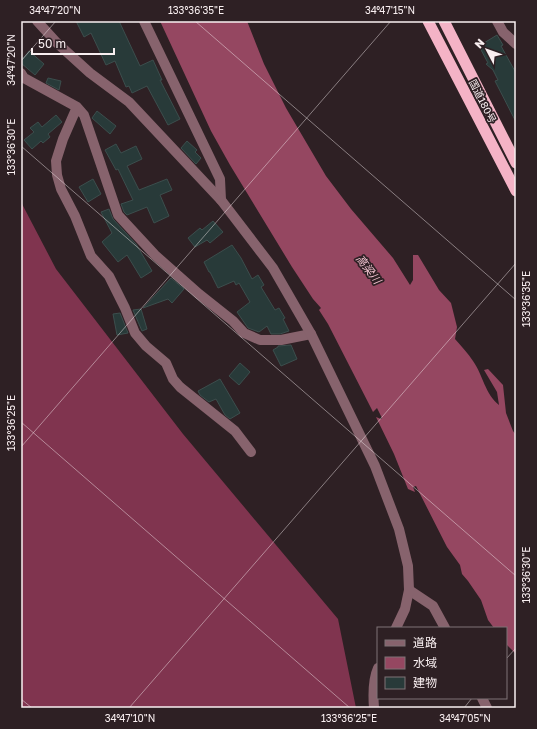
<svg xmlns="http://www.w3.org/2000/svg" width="537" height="729" font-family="'Golos Text','Noto Sans JP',sans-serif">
	<rect width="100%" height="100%" fill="#2e2024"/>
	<path fill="#80344f" d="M21,202l35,67 127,165 155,185 18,89h-335z"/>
	<path fill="#954761" d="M160,21h87l17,43 22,44 40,68 25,33 42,49 17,27 3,-5v-25h5l21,35 12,13 6,24 -2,12c6,7 13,14 18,22 10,14 12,33 26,44l-2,-13 -13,-22 4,-1 15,16 3,28 7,18 3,4v219l-10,-10v-16h-12l-6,-8 -7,-20 -13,-19 -6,-7 -2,-9 -13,-18 -31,-61 -3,1 2,5 -7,-3 -14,-35 -18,-37 5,2 1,-1 -5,-10 -4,4 -2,-4 -43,-84 -9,-14 2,-2 -8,-9 -21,-32 -62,-102 -19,-34z"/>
	<path fill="#283a39" stroke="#3c4e4d" d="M76,21h43l21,45 13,-6 9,20h-2l20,39 -12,6 -21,-39 -15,7 -3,-7 -3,1 -11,-26 -9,4 -15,-32 -7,4z
		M497,35l6,10 -2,1 15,27v49l-21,-41 3,-1 -5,-10 -7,-6 2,-1 -9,-17z
		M29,51l15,13 -9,11 -14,-12v-2z
		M48,78l13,3 -2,9 -13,-7z
		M97,111l19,15 -6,8 -18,-16z
		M56,115l6,7 -14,12 2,3 -7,6 -2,-2 -9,8 -8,-9 10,-8 -4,-4 8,-6 4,5z
		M187,141l10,9 -2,2 6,6 -5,6 -15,-16z
		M116,144l5,9 15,-7 6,13 -15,7 12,24 28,-11 5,11 -12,5 9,21 -15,7 -7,-16 -20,8 -3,-3 -3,-8 12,-4 -15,-31 -2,1 -11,-20z
		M93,179l8,15 -13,8 -9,-15z
		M109,209l4,10 23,25 16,27 -11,7 -14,-23 -9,7 -16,-20 10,-9 -11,-21z
		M213,221l10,11 -13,11 -3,-3 -12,7 -7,-9 12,-10 2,2z
		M232,245l9,13 11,21 6,-4 6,10 -3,2 14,23 4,-2 6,10 -2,1 6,12 -9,3h-9l-4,-8 -8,6 -11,-4 -11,-16 13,-10 -11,-19 -3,2 -2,-4 -16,7 -8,-16h-1l-5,-10z
		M171,278l13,11 -12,14 -4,-4 -25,9z
		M141,309l6,20 -5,2 -9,-21z
		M120,313l8,20 -11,2 -4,-21z
		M291,345l6,14 -16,7 -8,-16 5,-3v-1z
		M240,363l10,9 -11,13 -10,-9z
		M220,379l20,34 -10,6 -5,-4 -9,-16 -7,3 -9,-7 -2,-4z"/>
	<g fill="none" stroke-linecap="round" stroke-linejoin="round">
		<path stroke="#87636d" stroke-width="10" d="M144,21l76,158 1,21
			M497,21l6,11 13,12
			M21,73l3,5 53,29 7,8 34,100 37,40 44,39 34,27 11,12 16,7h21l30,-6
			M77,107l-14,32 -7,22 1,14 4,14 14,27 16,40 18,20 16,32 10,25 11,13 20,17 7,16 7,8 55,44 16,21
			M409,590l24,16 12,22
			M482,698l5,10"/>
		<path stroke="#87636d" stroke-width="10" d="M37,21l20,22 33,30 39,29 92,98 52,68 38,66 64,132 24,63 9,37 1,24 -4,19 -9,19
			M374,708c-1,-13 -1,-29 4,-40"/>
		<path stroke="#f4b3c6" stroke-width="11" d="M428,21l88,170
			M444,21l72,142"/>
	</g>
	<path fill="none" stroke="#f9eff1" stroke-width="1" stroke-opacity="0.45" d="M195,21l321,279M513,21l3,2M21,61l35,-40M21,146l495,430M21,422l329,286M21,447l370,-426M506,659l10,-11M21,699l11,9M129,708l387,-445M464,708l8,-10"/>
	<g text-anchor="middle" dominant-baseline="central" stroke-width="3.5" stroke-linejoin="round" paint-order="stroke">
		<g font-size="10" fill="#f9eff1" stroke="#2e2024">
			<text transform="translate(483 101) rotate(63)">国道180号</text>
		</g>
		<g font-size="11" font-style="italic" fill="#f6c7d4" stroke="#2e2024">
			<text transform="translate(369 269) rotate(53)">高梁川</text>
		</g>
	</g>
	<rect width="537" height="729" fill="none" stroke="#2e2024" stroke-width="44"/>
	<rect x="377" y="627" width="130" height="72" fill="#2e2024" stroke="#7f7376"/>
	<rect x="385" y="640" width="20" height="6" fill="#87636d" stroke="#7f7376"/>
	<text x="413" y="647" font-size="12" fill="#f9eff1">道路</text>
	<rect x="385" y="657" width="20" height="12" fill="#954761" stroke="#7f7376"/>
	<text x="413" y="667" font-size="12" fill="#f9eff1">水域</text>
	<rect x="385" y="677" width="20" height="12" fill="#283a39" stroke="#7f7376"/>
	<text x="413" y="687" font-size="12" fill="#f9eff1">建物</text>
	<g transform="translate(487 50) rotate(311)" stroke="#2e2024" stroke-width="3" paint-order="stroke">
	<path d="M0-3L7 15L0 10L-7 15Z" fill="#f9eff1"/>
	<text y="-6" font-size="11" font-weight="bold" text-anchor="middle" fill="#f9eff1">N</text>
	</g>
	<path d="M32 48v6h82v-6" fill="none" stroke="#f9eff1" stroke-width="2"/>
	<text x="38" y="48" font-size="12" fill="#f9eff1" stroke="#2e2024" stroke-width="3" paint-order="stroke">50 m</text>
	<rect x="22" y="22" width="493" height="685" fill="none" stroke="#f9eff1" stroke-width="1.5"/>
	<g font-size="10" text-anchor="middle" fill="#f9eff1">
		<text x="55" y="14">34°47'20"N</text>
		<text x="196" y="14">133°36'35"E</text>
		<text x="390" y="14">34°47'15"N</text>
		<text transform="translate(11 60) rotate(-90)" y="4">34°47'20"N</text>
		<text transform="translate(11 147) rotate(-90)" y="4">133°36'30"E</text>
		<text transform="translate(526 299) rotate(-90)" y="4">133°36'35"E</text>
		<text transform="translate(11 423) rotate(-90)" y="4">133°36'25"E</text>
		<text transform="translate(526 575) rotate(-90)" y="4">133°36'30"E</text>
		<text x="130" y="722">34°47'10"N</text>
		<text x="349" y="722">133°36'25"E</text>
		<text x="465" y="722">34°47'05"N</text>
	</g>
</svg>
